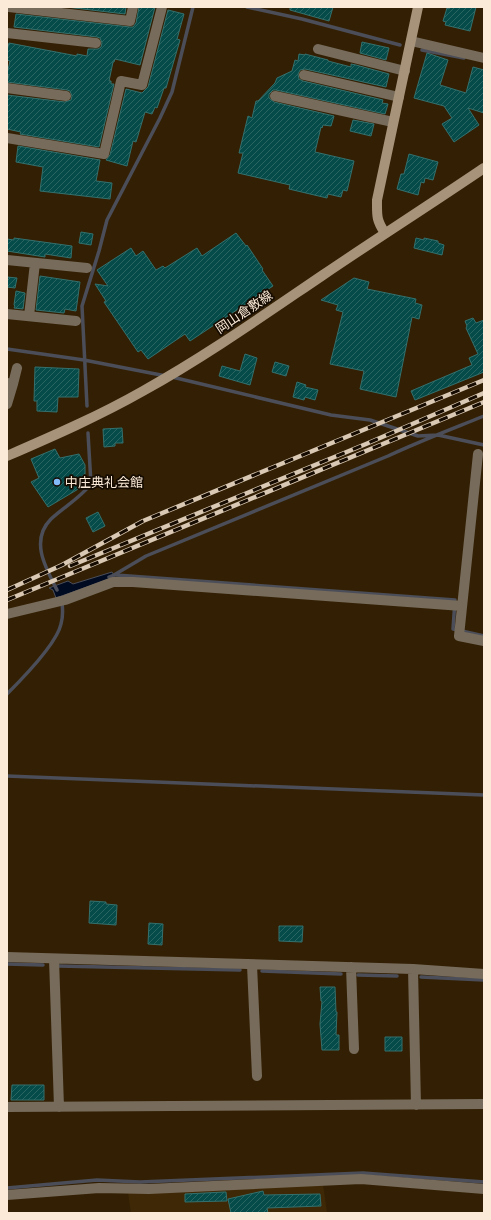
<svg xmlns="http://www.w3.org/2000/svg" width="491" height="1220" font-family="'Roboto Condensed','Noto Sans JP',sans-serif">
	<defs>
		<pattern id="building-hatch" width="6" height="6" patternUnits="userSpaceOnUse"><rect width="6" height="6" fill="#054b49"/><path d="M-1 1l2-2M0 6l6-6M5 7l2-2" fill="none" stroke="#2a6562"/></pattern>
	</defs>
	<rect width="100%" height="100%" fill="#332004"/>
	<path fill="#3f2806" d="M323,1185l4,28h-196l-3,-21z"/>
	<path fill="#000b22" stroke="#4b4e58" d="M112,572l3,5 -59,21 -3,-8 -4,-2 19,-7 5,3z"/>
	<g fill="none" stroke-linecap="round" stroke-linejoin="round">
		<path stroke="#4b4e58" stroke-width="3.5" d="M247,7l55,12 98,26
			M422,50l42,8
			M7,349l77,11 82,16
			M172,377l159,38 39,5 48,16 20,-1 46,10
			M87,406l-5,-100 17,-55 8,-31 53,-102 12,-26 21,-85
			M116,575l339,25 -2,29 31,7
			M109,577l5,-2 32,-19 242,-100c32,-15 64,-27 96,-40
			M57,590c-12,-23 -27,-50 -6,-71 13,-12 29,-21 40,-35l-3,-51
			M7,694c14,-14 50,-51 54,-70 2,-7 2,-13 1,-21
			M7,776l477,19
			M7,964l36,1
			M58,966l182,4
			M262,971l79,3
			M358,975l39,1
			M421,977l63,3
			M7,1188l90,-8 43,2 223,-9 121,9"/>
	</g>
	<path fill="url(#building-hatch)" stroke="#34706d" d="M66,7h60l-1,7z
		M139,7h16l-15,58 -25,-6 -1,3h-1l-4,19h2v3h3l-15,63 -79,-13 1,-2 -14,-3v-34l58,7 6,-2 1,-4 -2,-5 -3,-1 -60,-8 2,-7 -2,-1 3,-13 -3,-1v-10l2,-7 68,13v-2l10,2 1,-7h10l3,-2 1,-4 -2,-5 -3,-1 -83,-10 2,-13 114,13h3l3,-4z
		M290,7h43l-4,14 -39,-11z
		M450,7h26l-6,24 -25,-6 1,-3 -3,-1 4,-13 2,1z
		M168,10l16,4 -7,25 3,1 -14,48h-2l-7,20 -2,-1 -3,7 -7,-2 -9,30 -3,-1 -6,25 -21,-6 4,-5 16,-66 16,4 6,-6z
		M362,42l27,6 -3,12 -26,-7z
		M427,53l21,7 -8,25 26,8 7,-26 11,3v43l-16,-5 11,17 -25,17 -12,-18 10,-6 -8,-12 -30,-8z
		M299,54l6,1v-1l23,6v1l23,6v-3l5,1 33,9 -3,13 -81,-18 -5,1 -2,4 1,5 4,2 80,19 -1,3 6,1 -3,10 -109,-24h-3l-4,4v4l5,4 60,14 -3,10 -8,-1 -1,3 -1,-1 -6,25 39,9 -7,30 -4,-1 -2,7 -13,-3 -1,4 -38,-9 1,-4 -52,-12 5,-20h-4l9,-37 4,2 4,-17h2l17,-18 2,-5 15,-7 3,-11 3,1z
		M353,120l21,4 -3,12 -21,-5z
		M18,146l82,14 -4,21 16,2 -2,16 -70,-8 3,-24 -27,-5z
		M409,154l29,8 -5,18 -8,-2 -1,5 -3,-1 -3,13 -21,-6 4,-15h3z
		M81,232l12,2 -2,11 -12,-2z
		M236,233l10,13 1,-1 16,24 -1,1 11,16 -83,55 -5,-7 -37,25 -7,-9 -3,2 -34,-50 2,-1 -11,-17 13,2 -11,-16 34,-22 5,8 7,-5 13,19 7,-4 2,2 32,-20 5,8z
		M14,238l58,8 -1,12 -26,-4v3l-38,-6v-12l7,1z
		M416,238l8,2v-2l14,3v2l6,2 -2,10 -28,-7z
		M40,276l40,6 -4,29 -11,-2 -1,4 -28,-3z
		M7,277l10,1 -2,10 -8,-1z
		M354,278l15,4 -2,7 49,10 -1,4 7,2 -3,14 -7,-2 -16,80 -36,-8 4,-18 -34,-7 13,-52 -7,-2 2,-5 -17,-5z
		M16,291l9,2 -2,16 -9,-1 1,-2 -1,-1z
		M473,318l3,5 8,-3v52l-69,28 -4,-9 61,-26 -3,-7 9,-4 -12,-26 1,-2 -2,-5z
		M245,354l12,4 -7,27 -31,-9 3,-10 18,5z
		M275,362l14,4 -3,10 -14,-4z
		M35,367l44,2 -1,28h-20l-1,15 -20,-1v-10h-3z
		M297,382l9,3 -1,2 13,3 -3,10 -10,-3 -1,3 -11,-3z
		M122,428l1,15h-8v3l-11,1 -1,-18z
		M55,449l5,9 19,-4 6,11v20l-37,22 -17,-25 8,-4 -8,-19z
		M98,512l7,14 -12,6 -7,-14z
		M90,901l16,1v2l11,1 -1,20 -27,-2z
		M149,923l14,1 -1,21 -14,-1z
		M279,926h24l-1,16 -23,-1z
		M320,987h15l1,25h1l-1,23h3v15h-17l-2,-26 2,-23h-1z
		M385,1037h17v14h-17z
		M12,1085h32v15h-33z
		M263,1191l1,4 56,-1 1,12 -54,2 1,5h-37l-3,-14z
		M224,1192h2l1,9 -42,1v-8z"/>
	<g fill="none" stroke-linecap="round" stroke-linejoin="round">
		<path stroke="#776b5b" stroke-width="10" d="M9,7l121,14 3,-14
			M7,33l89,10
			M411,41l73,17
			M318,49l87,22
			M304,75l95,22
			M7,88l59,8
			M275,96l118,26
			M7,138l97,16 17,-73 21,4 20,-78
			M7,260l80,8
			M7,314l69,7
			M29,316l6,-53
			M7,383l6,1 -6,20
			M13,384l4,-16
			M478,454l-19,182 25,5
			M7,614l58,-14 48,-18h20l329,24
			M7,957l406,12 71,5
			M54,959l5,148
			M252,965l5,111
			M351,967l3,82
			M413,969l3,136
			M7,1107l477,-3
			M7,1195l92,-7 50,1 212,-10 123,10"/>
		<path stroke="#a7937a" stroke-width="10" d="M385,233c-9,-13 -8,-18 -8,-33l41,-193
			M7,456c46,-20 92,-40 136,-65 63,-35 121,-76 180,-116 53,-36 108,-71 161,-107"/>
		<defs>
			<path id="rail" d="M70,566l296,-122 118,-51
				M7,590l55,-25 81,-44 341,-141
				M7,600l477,-198"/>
		</defs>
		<use href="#rail" stroke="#d9c8b4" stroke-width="4.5"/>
		<use href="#rail" stroke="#150b01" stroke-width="3" stroke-dasharray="9" stroke-linecap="butt"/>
	</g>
	<circle fill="#83bcfb" stroke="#150b01" stroke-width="1.5" cx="57" cy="482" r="4"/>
	<g text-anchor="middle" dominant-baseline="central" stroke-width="3.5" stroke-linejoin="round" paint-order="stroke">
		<g font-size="13" fill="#fbead7" stroke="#150b01">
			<text transform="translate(244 312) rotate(-34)">岡山倉敷線</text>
		</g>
		<g font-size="13" fill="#fbead7" stroke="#150b01" text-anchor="start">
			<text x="65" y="482">中庄典礼会館</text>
		</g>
	</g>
	<rect width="491" height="1220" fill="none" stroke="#fbead7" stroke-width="16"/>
</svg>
